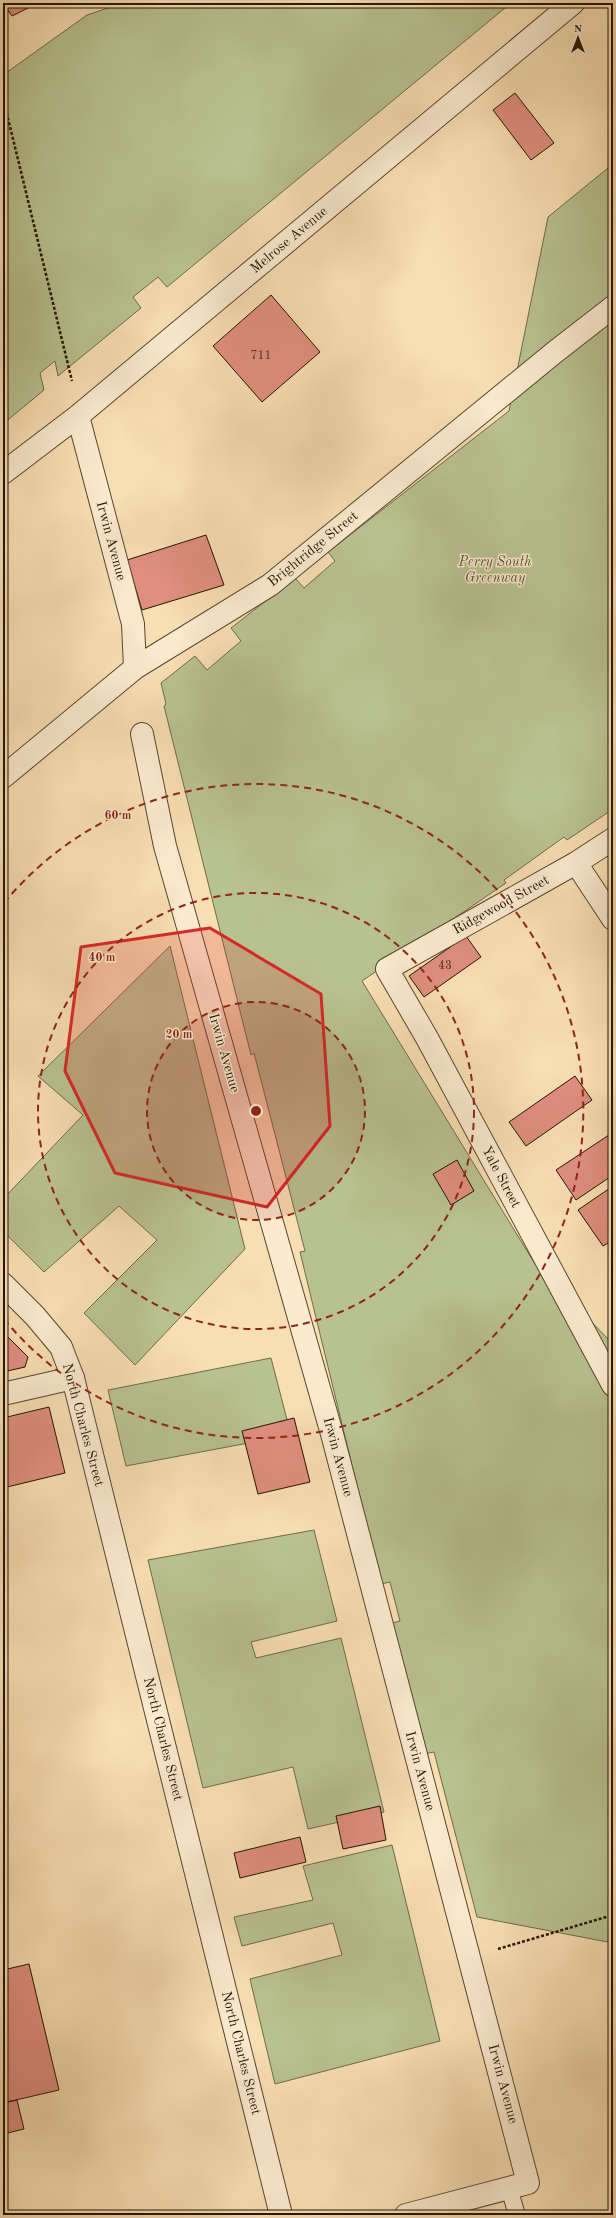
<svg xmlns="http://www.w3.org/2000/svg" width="616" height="2218" font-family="'Old Standard TT',serif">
	<rect width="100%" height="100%" fill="#f8deb3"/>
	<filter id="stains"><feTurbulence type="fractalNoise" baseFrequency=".005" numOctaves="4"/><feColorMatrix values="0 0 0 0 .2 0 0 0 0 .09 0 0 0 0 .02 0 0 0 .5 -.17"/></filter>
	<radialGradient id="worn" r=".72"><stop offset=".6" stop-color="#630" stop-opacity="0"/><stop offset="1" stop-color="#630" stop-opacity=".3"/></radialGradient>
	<path fill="#b8c290" stroke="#6e6b48" d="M123,3h388l-344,284 -9,-10 -25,20 8,11 -83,68 -3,-15 -15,12 4,17 -41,34v-349l84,-60z
		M613,164v645l-46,31 -3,-3 -60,43 2,3 -144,98 173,283 78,80v599l-136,-26 -43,-165 -10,2 -32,-131 8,-2 -10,-39 -9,2 -81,-332 5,-1 -51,-198 -3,2 -87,-349 2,-2 -5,-21 34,-27 12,14 34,-29 -10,-13 64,-50 9,10 31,-27 -7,-9 181,-141 39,-194z
		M170,946l75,303 -110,116 -51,-52 73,-73 -38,-34 -75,66 -41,-41v-32l80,-84 -45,-39z
		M271,1358l20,77 -165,31 -18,-76z
		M314,1530l23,91 -86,21 5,16 85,-20 43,174 -76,17 -15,-62 -90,21 -55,-228z
		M392,1845l48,196 -165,43 -25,-105 92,-24 -9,-32 -91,23 -8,-29 79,-17 -10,-34z"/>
	<path fill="#df8e7f" stroke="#231401" d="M3,3h35l-26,13z
		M515,93l39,50 -23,17 -38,-50z
		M271,295l49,57 -58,50 -49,-56z
		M206,535l18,50 -82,25 -15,-50z
		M466,936l15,21 -57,40 -15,-21z
		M575,1076l17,24 -66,46 -17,-24z
		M612,1133l1,42 -37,25 -20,-30z
		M457,1160l17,31 -23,14 -18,-31z
		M613,1186v54l-10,6 -25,-36z
		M3,1332l25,25 -3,10 -22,5z
		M49,1407l16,66 -62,15v-70z
		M294,1418l16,64 -52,12 -16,-63z
		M380,1806l6,34 -43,9 -7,-33z
		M300,1837l6,25 -66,16 -6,-25z
		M29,1964l30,126 -56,13v-133z
		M17,2100l7,29 -21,5v-31z
		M129,2210l1,5h-22z"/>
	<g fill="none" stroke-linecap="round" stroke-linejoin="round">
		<defs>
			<path id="service" d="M509,2188l8,27"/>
			<path id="minor" d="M78,416l55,208 2,44
				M3,473l75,-57 495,-413
				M142,734l23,112 167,588 196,749 -122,32
				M3,777l132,-109 135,-83 285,-233 58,-45
				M613,839l-37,24 -189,106 40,69 186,347
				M576,863l37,56
				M3,1394l70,-16"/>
			<path id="tertiary" d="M3,1284l32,32 26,31 12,31 208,837"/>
		</defs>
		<use href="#service" stroke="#58462e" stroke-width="18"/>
		<use href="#minor" stroke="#58462e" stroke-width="24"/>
		<use href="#tertiary" stroke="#58462e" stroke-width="24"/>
		<path stroke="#231401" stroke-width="2.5" stroke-dasharray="3 2" stroke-linecap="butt" d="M3,98l69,283
			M498,1949l115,-34"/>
		<use href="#service" stroke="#faeace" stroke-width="16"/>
		<use href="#minor" stroke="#faeace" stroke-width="22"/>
		<use href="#tertiary" stroke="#faeace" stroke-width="22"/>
	</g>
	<path fill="#d62828" fill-opacity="0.2" stroke="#d62828" stroke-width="3" stroke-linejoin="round" d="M210,928l111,66 9,132 -63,81 -152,-34 -50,-102 16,-124z"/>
	<circle cx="256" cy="1111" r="109" fill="#8f2418" fill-opacity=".12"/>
	<g fill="none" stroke="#8f2418" stroke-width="2" stroke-dasharray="7 5">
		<circle cx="256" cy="1111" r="109"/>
		<circle cx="256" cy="1111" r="218"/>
		<path d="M4 903A327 327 0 1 1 4 1319"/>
	</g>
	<g text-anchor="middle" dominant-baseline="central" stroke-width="3" stroke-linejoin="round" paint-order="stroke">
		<g font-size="12" fill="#523220">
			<text x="261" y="356">711</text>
			<text x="445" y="966">43</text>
		</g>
		<g font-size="14" fill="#231401" stroke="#faeace">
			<text transform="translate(289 240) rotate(-40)">Melrose Avenue</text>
			<text transform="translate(111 541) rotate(75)">Irwin Avenue</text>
			<text transform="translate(313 549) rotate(-39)">Brightridge Street</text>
			<text transform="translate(501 905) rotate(-29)">Ridgewood Street</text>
			<text transform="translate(224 1053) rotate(74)">Irwin Avenue</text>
			<text transform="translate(501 1177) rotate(62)">Yale Street</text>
			<text transform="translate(83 1425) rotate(75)">North Charles Street</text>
			<text transform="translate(338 1457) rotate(75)">Irwin Avenue</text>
			<text transform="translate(163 1739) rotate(76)">North Charles Street</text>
			<text transform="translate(420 1771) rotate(75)">Irwin Avenue</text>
			<text transform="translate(241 2053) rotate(76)">North Charles Street</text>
			<text transform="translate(503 2084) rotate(75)">Irwin Avenue</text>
		</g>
		<g font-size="14" font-style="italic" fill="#575133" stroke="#faeace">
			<text x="495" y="562">Perry South<tspan x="495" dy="16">Greenway</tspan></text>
		</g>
	</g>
	<circle cx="256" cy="1111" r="6" fill="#8f2418" stroke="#faeace" stroke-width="2"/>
	<g font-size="12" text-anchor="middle" font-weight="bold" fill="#8f2418" stroke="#faeace" stroke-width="3" stroke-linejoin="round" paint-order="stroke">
		<text x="118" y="819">60 m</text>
		<text x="102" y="961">40 m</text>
		<text x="179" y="1038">20 m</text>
	</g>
	<rect width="616" height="2218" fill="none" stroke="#f8deb3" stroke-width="16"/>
	<rect x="4" y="4" width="608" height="2210" fill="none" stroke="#231401" stroke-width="2"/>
	<rect x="8" y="8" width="600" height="2202" fill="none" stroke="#231401"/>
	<g transform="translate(578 38)" stroke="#faeace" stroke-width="3" paint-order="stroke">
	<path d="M0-3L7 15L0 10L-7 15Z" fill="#231401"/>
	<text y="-6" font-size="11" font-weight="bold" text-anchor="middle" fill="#231401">N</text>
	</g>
	<rect width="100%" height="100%" filter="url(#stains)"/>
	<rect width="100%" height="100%" fill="url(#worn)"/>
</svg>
